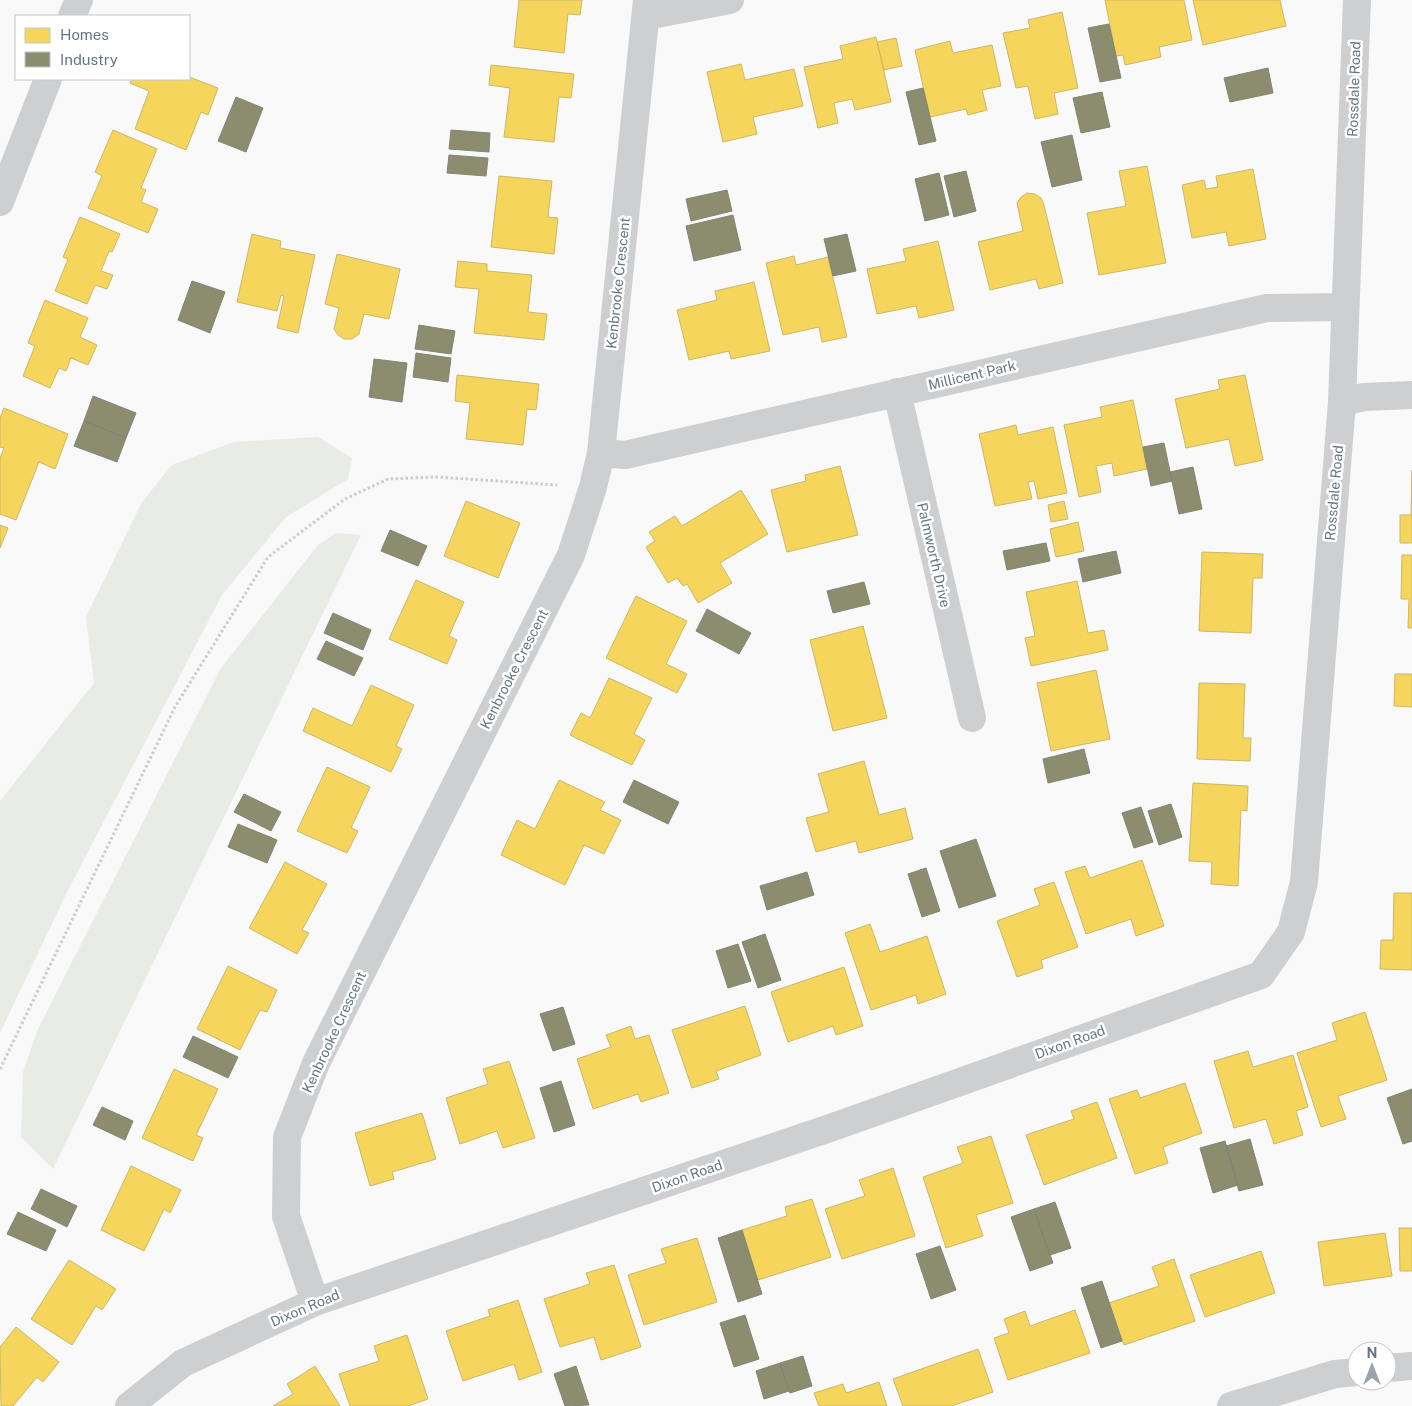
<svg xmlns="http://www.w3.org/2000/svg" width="1412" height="1406" font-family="'Public Sans',sans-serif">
	<rect width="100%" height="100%" fill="#f9f9f9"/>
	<path fill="#e8ebe6" d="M318,437l34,21 -4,21 -62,38 -64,78 -154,295 -68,143v-232l94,-118 -8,-66 56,-115 30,-37 62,-23z
		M336,533l25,2 -308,634 -32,-32 2,-65 14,-41 184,-363 97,-123z"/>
	<path fill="#f6d55c" stroke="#cab868" d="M519,0h63l-2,15 -12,-1 -4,39 -50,-6z
		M1105,0h79l8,40 -33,7 2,10 -36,8 -2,-10 -7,1z
		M1193,0h87l6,26 -83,19z
		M1062,12l16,76 -24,5 4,21 -23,5 -7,-33 -12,2 -13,-55 27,-5 -2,-8z
		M876,37l15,65 -36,8 -3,-11 -18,4 4,20 -20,5 -14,-61 39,-8 -3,-13z
		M896,38l6,28 -18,4 -7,-28z
		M950,41l3,12 39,-8 9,41 -19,4 5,20 -19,5 -2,-6 -36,8 -15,-67z
		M741,64l4,16 49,-11 9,37 -50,11 4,17 -34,8 -16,-70z
		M491,65l83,9 -3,24 -12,-1 -5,45 -50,-5 6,-49 -21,-3z
		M189,77l29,11 -10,27 -7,-3 -15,38 -51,-21 14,-38 -19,-8 2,-4h57z
		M113,130l44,19 -16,39 5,2 -5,12 17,7 -10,24 -60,-25 14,-32 -7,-4z
		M1147,166l19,97 -67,12 -12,-62 39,-7 -7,-35z
		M1253,169l13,70 -37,7 -3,-14 -34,6 -10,-53 22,-5 2,9 12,-2 -2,-11z
		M499,176l53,5 -4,36 10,1 -4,36 -63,-7z
		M1027,193l8,1 6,4 3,7 19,78 -24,6 -3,-10 -46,11 -12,-48 45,-11 -6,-28 4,-6z
		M80,217l40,17 -8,18 -3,-1 -8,20 12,4 -6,14 -12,-4 -8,19 -32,-13 13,-32 -5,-2z
		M252,234l29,7 -1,7 35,7 -17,78 -21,-5 7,-32 -3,-1 -4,16 -40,-9z
		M938,241l16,69 -35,8 -3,-12 -39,8 -10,-45 39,-8 -3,-12z
		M337,254l63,15 -11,50 -25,-5 -5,20 -7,5h-8l-6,-4 -4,-6 5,-21 -14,-4z
		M794,256l2,9 32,-8 19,80 -25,5 -3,-15 -36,8 -17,-72z
		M458,261l29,3v7l45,4 -4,37 19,2 -3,26 -70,-7 5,-44 -24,-2z
		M754,282l16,69 -39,8 -2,-8 -40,9 -12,-50 40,-10 -2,-9z
		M45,300l43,18 -8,19 17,8 -9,20 -17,-7 -5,13 -7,-3 -9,20 -27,-12 12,-30 -7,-3z
		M457,375l82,9 -3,26 -9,-1 -4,36 -57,-6 4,-36 -15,-2z
		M1245,375l18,85 -28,6 -6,-27 -43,9 -11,-49 45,-10 -2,-9z
		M1133,400l14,69 -33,7 -2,-13 -16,3 5,26 -22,5 -15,-72 38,-8 -2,-10z
		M4,408l64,26 -13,35 -16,-7 -23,58 -16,-6v-56l4,-10 -4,-1v-29z
		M1016,425l2,10 35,-8 14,66 -29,6 -4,-18 -6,1 4,17 -37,7 -16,-72z
		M840,466l18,69 -71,17 -16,-62 35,-9 -1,-6z
		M1412,470v73h-12v-28h11z
		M741,490l27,44 -48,29 12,20 -34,20 -11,-19 -4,2 -6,-8 -9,5 -22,-36 9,-6 -6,-9 26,-16 7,10z
		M466,501l54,22 -22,55 -54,-22z
		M1064,501l4,18 -17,3 -3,-17z
		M1078,522l6,29 -28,6 -6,-28z
		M0,525l8,3 -8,20z
		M1202,552l61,2 -1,24h-9l-2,55 -52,-2z
		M1402,555h10v73h-4l1,-29h-8z
		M416,580l48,22 -15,34 8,4 -10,24 -58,-25z
		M1077,581l11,52 16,-3 4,20 -77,16 -6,-28 10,-2 -9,-44z
		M636,596l51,25 -21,43 21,10 -10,19 -71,-35z
		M863,626l24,92 -54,13 -23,-91z
		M1096,670l14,69 -59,12 -14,-68z
		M1395,674h17v33l-18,-1z
		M609,678l43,20 -18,36 11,6 -13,25 -62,-30 11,-22 9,5z
		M1199,683l46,1 -2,54h8l-1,23 -53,-2z
		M371,685l43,20 -18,41 6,3 -11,23 -88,-41 10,-23 39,18z
		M864,761l15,54 26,-7 8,31 -54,14 -3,-12 -40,11 -10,-34 23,-6 -11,-38z
		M327,767l43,20 -19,41 7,3 -11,22 -50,-22z
		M559,780l46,22 -5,8 21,10 -17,34 -20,-9 -19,40 -64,-30 16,-35 18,9z
		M1193,783l55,3 -1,25 -6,-1 -3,76 -27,-2 1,-22 -23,-1z
		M1142,860l22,66 -28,10 -5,-17 -45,15 -21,-62 20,-6 5,12z
		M285,862l42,22 -25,46 7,3 -12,21 -48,-26z
		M1054,882l24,65 -37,13 2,8 -26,9 -20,-56 43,-16 -6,-16z
		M1394,893h18v77l-32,-1 1,-29h12z
		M870,924l10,28 47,-16 19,58 -28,10 -2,-9 -45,15 -26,-77z
		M228,966l49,24 -10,22 -7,-2 -20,40 -43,-21z
		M844,967l19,59 -27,9 -3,-9 -45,16 -17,-50z
		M745,1006l16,49 -45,16 3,8 -27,9 -20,-58z
		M1365,1012l22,68 -49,16 8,23 -25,8 -24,-74 40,-13 -5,-17z
		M631,1026l4,13 14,-4 20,58 -28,9 -3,-8 -45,15 -16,-50 34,-12 -5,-12z
		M1248,1051l5,16 40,-12 15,52 -12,4 7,24 -29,9 -8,-25 -32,9 -20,-67z
		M509,1061l26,77 -32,10 -6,-17 -37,13 -14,-46 42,-14 -5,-15z
		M174,1069l44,20 -22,46 7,3 -10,23 -51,-23z
		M1185,1083l17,50 -39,14 5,16 -33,11 -26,-75 28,-9 3,8z
		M1097,1102l20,56 -73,27 -18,-50 48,-16 -3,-8z
		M422,1113l14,46 -44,13 2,7 -24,7 -15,-53z
		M991,1136l22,67 -37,12 7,21 -37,12 -23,-71 40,-14 -6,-16z
		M131,1166l50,24 -11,23 -6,-4 -20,42 -43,-21z
		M893,1168l22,68 -73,23 -17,-50 40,-13 -6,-16z
		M812,1199l19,58 -73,23 -16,-50 45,-14 -2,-9z
		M1399,1228h13v43h-12z
		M1385,1233l7,43 -68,10 -6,-44z
		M697,1238l20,64 -73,23 -16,-50 38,-12 -5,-14z
		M1261,1251l14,42 -70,24 -15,-42z
		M1174,1259l21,62 -71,24 -15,-42 50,-17 -7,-19z
		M69,1260l47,29 -14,21 -6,-4 -24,39 -41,-26z
		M614,1265l27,82 -40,13 -7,-23 -34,10 -16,-48 46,-15 -4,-11z
		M518,1300l24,72 -23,8 -5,-16 -51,17 -17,-50 44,-15 -2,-6z
		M1075,1310l15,43 -82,27 -14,-42 15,-5 -5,-14 21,-8 5,15z
		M16,1327l43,35 -16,20 -6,-5 -24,29h-12l-1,-59z
		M407,1335l21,64 -20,7h-58l-11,-32 40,-13 -5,-15z
		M978,1349l15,43 -42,14h-48l-10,-27z
		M315,1366l25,40h-67l20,-12 -6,-10z
		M879,1382l8,24h-68l-5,-13 29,-9 3,9z"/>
	<path fill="#8c8c6e" stroke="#808574" d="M1109,24l12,54 -21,4 -12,-54z
		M1268,68l5,25 -43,9 -6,-24z
		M923,88l13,53 -17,4 -13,-53z
		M1102,92l8,35 -29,6 -8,-35z
		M236,97l27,11 -17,44 -28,-11z
		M451,130l39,3 -1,19 -40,-3z
		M1072,135l10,45 -30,7 -11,-45z
		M449,155l39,3 -2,18 -39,-3z
		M966,171l10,40 -22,6 -10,-41z
		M939,173l10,42 -24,6 -10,-42z
		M727,190l5,21 -41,10 -5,-22z
		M733,215l8,35 -47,11 -8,-35z
		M847,234l9,37 -23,5 -9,-37z
		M192,281l33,11 -15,41 -32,-13z
		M419,325l36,6 -4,23 -36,-5z
		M416,353l35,5 -3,24 -35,-5z
		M374,359l33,4 -5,39 -33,-5z
		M93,396l43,17 -10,25 -42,-17z
		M84,421l42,17 -9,24 -43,-16z
		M1164,443l8,38 -21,5 -8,-39z
		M1193,467l9,42 -23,5 -9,-42z
		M390,530l37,16 -9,20 -37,-15z
		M1046,543l4,18 -43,9 -4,-19z
		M1116,551l5,22 -38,9 -5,-23z
		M864,582l6,22 -37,9 -6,-22z
		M707,609l44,24 -12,21 -43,-23z
		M333,613l38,17 -8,20 -39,-17z
		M326,641l37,17 -9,18 -37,-17z
		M1084,749l6,24 -42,10 -5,-24z
		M634,780l45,22 -11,22 -45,-22z
		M244,794l37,18 -10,19 -37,-19z
		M1171,804l11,33 -23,8 -11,-34z
		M1141,807l12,35 -19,6 -12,-35z
		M238,824l39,16 -10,23 -39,-16z
		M976,839l20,57 -37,12 -19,-57z
		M926,868l14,43 -18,6 -14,-43z
		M807,872l7,23 -47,15 -7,-24z
		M765,934l16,46 -23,8 -16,-46z
		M738,944l13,37 -23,7 -12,-37z
		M563,1007l12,37 -22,7 -13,-37z
		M193,1036l45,21 -10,21 -45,-21z
		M561,1081l14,44 -21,7 -14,-44z
		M1412,1089v52l-9,3 -16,-46z
		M102,1107l31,14 -8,19 -32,-15z
		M1250,1139l13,46 -24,6 -13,-45z
		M1225,1141l13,44 -25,8 -13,-45z
		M41,1189l36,17 -10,21 -36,-18z
		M1055,1202l16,46 -21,7 -16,-46z
		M1034,1209l19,54 -23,8 -19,-54z
		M18,1212l38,18 -10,21 -39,-17z
		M742,1230l20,64 -24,8 -20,-64z
		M940,1246l16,44 -25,9 -15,-45z
		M1102,1281l20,60 -21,7 -20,-60z
		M745,1315l14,44 -25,8 -14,-44z
		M803,1356l9,30 -22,7 -10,-30z
		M780,1363l9,28 -25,8 -8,-28z
		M576,1366l13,39 -24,1 -11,-32z"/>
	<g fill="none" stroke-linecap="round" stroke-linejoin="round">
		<path stroke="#cbcccd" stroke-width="3" stroke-dasharray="2.5 2.5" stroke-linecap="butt" d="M0,1069l175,-362 93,-150 77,-58 43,-20 48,-2 121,8"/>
		<path stroke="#cecfd0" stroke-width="28" d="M72,16l7,-16
			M646,16l84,-16
			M0,202l48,-123
			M897,392l75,326
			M1342,402l22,-5 48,-2
			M601,453l24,2 642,-147 78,-1
			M315,1302l-29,-86 1,-79 29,-74 255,-508 22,-68 8,-34 46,-453
			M1387,1368l25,-2
			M129,1406l54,-43 132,-61 518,-175 428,-152 30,-43 13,-50 38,-480 15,-402
			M1231,1406l104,-32 22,-2"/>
	</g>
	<g text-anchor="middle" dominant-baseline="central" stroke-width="5" stroke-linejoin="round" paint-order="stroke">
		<g font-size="14" fill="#657683" stroke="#fff">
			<text transform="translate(1354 89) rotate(-88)">Rossdale Road</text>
			<text transform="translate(618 283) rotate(-84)">Kenbrooke Crescent</text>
			<text transform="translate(972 375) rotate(-13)">Millicent Park</text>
			<text transform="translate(1334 493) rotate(-85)">Rossdale Road</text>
			<text transform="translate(934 555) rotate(77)">Palmworth Drive</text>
			<text transform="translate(514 669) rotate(-63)">Kenbrooke Crescent</text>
			<text transform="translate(334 1032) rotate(-65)">Kenbrooke Crescent</text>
			<text transform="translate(1070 1042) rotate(-20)">Dixon Road</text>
			<text transform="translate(687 1176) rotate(-19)">Dixon Road</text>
			<text transform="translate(305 1308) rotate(-23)">Dixon Road</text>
		</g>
	</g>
	<rect x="15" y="15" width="175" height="65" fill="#ffffff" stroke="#c1c8cd"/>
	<rect x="25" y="28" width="25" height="15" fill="#f6d55c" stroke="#c1c8cd"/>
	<text x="60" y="40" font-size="15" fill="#657683">Homes</text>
	<rect x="25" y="52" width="25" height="15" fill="#8c8c6e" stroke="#c1c8cd"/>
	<text x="60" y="65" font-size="15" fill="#657683">Industry</text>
	<g transform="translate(1372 1366)"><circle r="24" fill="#ffffff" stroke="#c1c8cd"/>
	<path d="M0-4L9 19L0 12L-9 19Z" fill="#99a4ac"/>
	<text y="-8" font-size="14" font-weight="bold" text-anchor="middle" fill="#657683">N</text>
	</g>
</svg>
